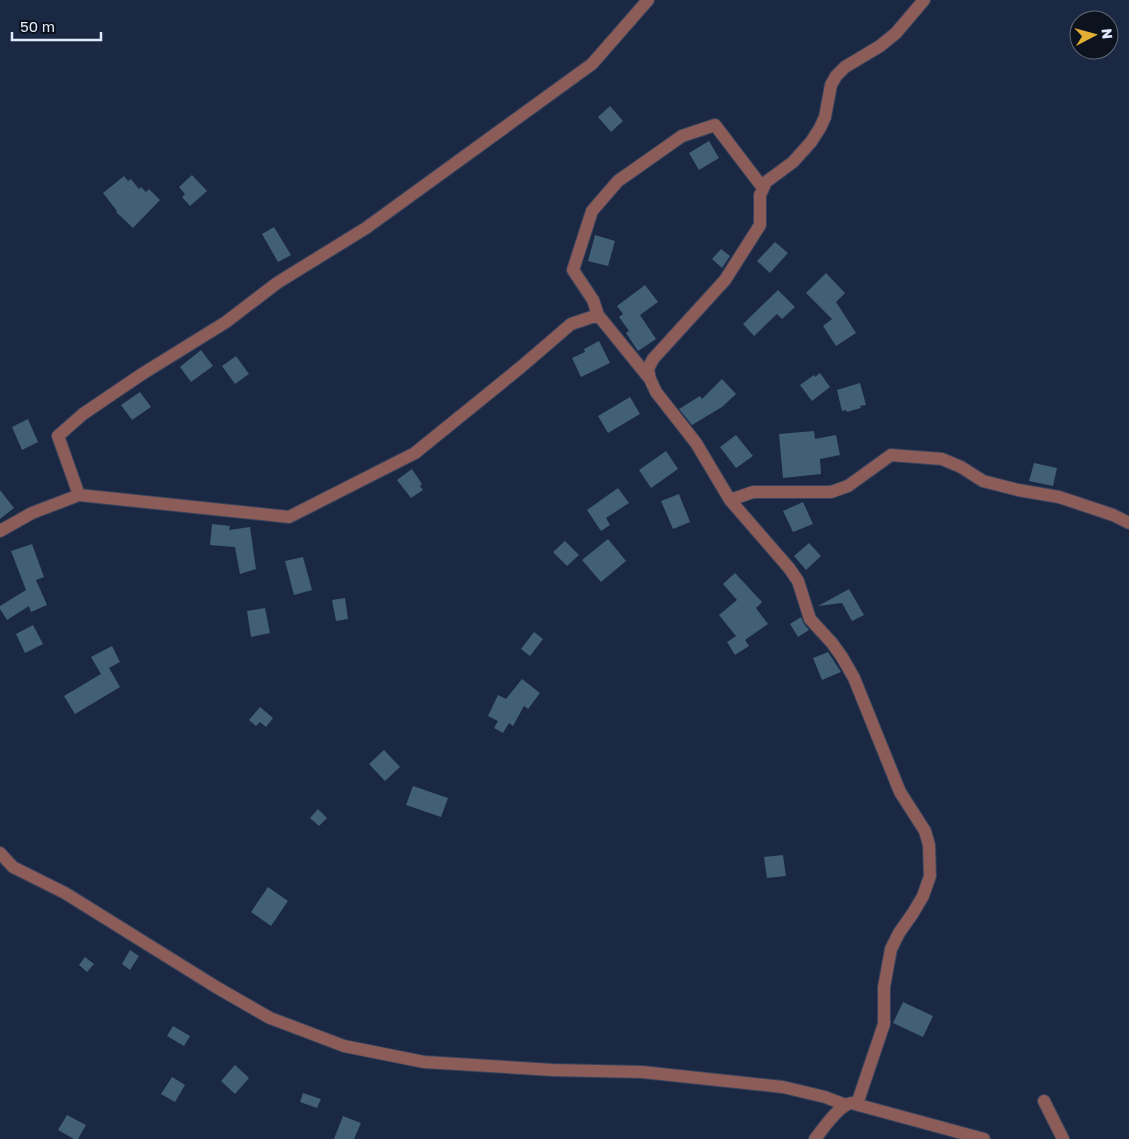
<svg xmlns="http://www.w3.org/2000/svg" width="1129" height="1139" font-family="'Golos Text',sans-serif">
	<rect width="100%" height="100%" fill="#1b2843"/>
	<path fill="#415f77" d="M610,106l13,15 -12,11 -13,-15z
		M709,141l10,17 -20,12 -10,-17z
		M192,175l15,16 -17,15 -8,-9 3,-3 -6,-7z
		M124,176l4,5 3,-2 8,10 2,-2 5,5 3,-3 11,11 -27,28 -17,-16 1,-1 -14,-18z
		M274,227l17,28 -13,7 -16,-28z
		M595,235l20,6 -7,25 -20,-5z
		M775,242l13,11 -18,20 -13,-12z
		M721,249l9,7 -8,12 -10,-9z
		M826,273l19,20 -9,9 20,31 -20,13 -13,-20 9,-7 -26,-26z
		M645,285l13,17 -18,13 16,24 -18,12 -12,-18 3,-2 -10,-14 4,-3 -6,-8z
		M778,290l17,17 -13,12 -5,-5 -23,22 -11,-12z
		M599,341l11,22 -29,14 -9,-19 13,-6 -1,-3z
		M201,350l12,16 -22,16 -11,-15z
		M236,356l13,18 -14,10 -13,-18z
		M820,373l10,14 -18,14 -12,-16 14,-10 1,2z
		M722,379l14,15 -14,13 -30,18 -13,-16 21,-13 2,3z
		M860,383l6,22 -6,1 1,2 -14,4 -1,-2 -4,1 -5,-21z
		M140,392l11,15 -19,13 -11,-15z
		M630,397l10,17 -32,19 -10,-17z
		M28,419l10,23 -16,8 -10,-23z
		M814,431l1,8 21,-4 4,20 -20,4 1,15 -38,4 -4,-44z
		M736,435l17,21 -17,12 -16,-21z
		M666,451l12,18 -27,19 -12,-18z
		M1034,463l23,5 -4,18 -24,-5z
		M412,469l10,15 -2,2 3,4 -12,8 -14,-18z
		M618,488l11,15 -23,15 4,7 -9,6 -14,-21z
		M0,490l14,18 -14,11z
		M679,494l11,28 -17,7 -12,-28z
		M803,502l10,22 -20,8 -10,-21z
		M212,524l18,2 -1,4 21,-3 6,42 -16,5 -5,-27 -25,-2z
		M608,539l18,22 -25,21 -19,-22z
		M565,541l14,14 -12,11 -14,-14z
		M809,543l12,13 -15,14 -12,-14z
		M32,544l12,33 -8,3 11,25 -16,7 -2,-6 -22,14 -7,-11v-3l26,-16 -15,-39z
		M303,557l9,33 -18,5 -9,-34z
		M735,573l27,29 -6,6 12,16 -23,16 4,6 -14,9 -8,-13 9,-6 -17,-21 18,-15 -14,-16z
		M849,589l15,26 -12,6 -10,-18 -24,3z
		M345,598l3,21 -12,2 -4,-21z
		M265,608l5,25 -19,4 -4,-26z
		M801,617l3,7 5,6 -11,7 -8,-13z
		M33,625l10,19 -18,9 -9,-19z
		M534,632l9,7 -13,17 -9,-7z
		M112,646l8,16 -11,6 11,19 -45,27 -11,-18 37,-22 -10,-17z
		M828,652l13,20 -19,8 -9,-22z
		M522,679l18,14 -12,16 -4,-3 -11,20 -4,-3 -6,10 -9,-5 4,-7 -10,-5 10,-21 8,4z
		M260,707l13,11 -7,9 -6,-5 -4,4 -7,-6z
		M384,750l16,17 -15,14 -16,-17z
		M413,786l35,12 -7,19 -35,-12z
		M318,809l9,9 -8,8 -9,-8z
		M783,855l3,21 -19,2 -3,-21z
		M268,887l20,14 -17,25 -20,-14z
		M130,950l9,6 -9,14 -8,-6z
		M85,957l9,7 -7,8 -8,-7z
		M903,1002l30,14 -10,21 -30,-14z
		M173,1026l17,10 -6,10 -17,-10z
		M235,1065l14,13 -14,16 -14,-13z
		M172,1077l13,8 -10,17 -14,-8z
		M303,1093l18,6 -4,9 -17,-6z
		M67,1115l19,10 -8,14h-4l-16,-9z
		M343,1116l18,7 -7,16h-20z"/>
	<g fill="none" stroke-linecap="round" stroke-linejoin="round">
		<defs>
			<path id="minor" d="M598,315l-5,-15 -20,-30 19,-59 26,-30 64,-45 33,-11 48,63
				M79,495l-21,-59 25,-22 59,-40 84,-52 51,-39 89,-55 226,-164 56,-64
				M730,500l23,-8h78l17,-6 43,-31 51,4 19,8 22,14 35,9 41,7 54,18 16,8
				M0,531l32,-18 47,-18 210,22 126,-64 106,-86 50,-43 27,-9 52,64
				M0,853l13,14 52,26 151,94 54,31 74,28 80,16 129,8 89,2 141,15 42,10 21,8
				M1044,1101l19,38
				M857,1104l27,-80v-37l7,-38 8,-16 14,-20 10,-17 7,-20 -1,-31 -4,-14 -25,-39 -46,-114 -12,-21 -10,-14 -22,-24 -12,-38 -9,-13 -59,-68 -34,-57 -40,-51 -6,-13 -2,-10 5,-10 72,-79 35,-55v-30l6,-13 27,-20 18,-20 9,-14 5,-11 6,-32 5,-9 9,-9 35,-21 16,-13 28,-33
				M815,1139c8,-10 23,-33 36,-36l133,36"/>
		</defs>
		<use href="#minor" stroke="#37435d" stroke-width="14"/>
		<use href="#minor" stroke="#8b5c58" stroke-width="12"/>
	</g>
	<g transform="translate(1094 35) rotate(84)"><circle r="24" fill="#0c121e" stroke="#626977"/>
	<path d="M0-4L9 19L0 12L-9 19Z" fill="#e2ae34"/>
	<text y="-8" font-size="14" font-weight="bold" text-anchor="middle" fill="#e2ebfd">N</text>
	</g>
	<path d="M12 32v8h89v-8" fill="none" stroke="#e2ebfd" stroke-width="2.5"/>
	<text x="20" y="32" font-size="15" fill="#e2ebfd" stroke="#0c121e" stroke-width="4" paint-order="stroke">50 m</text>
</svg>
